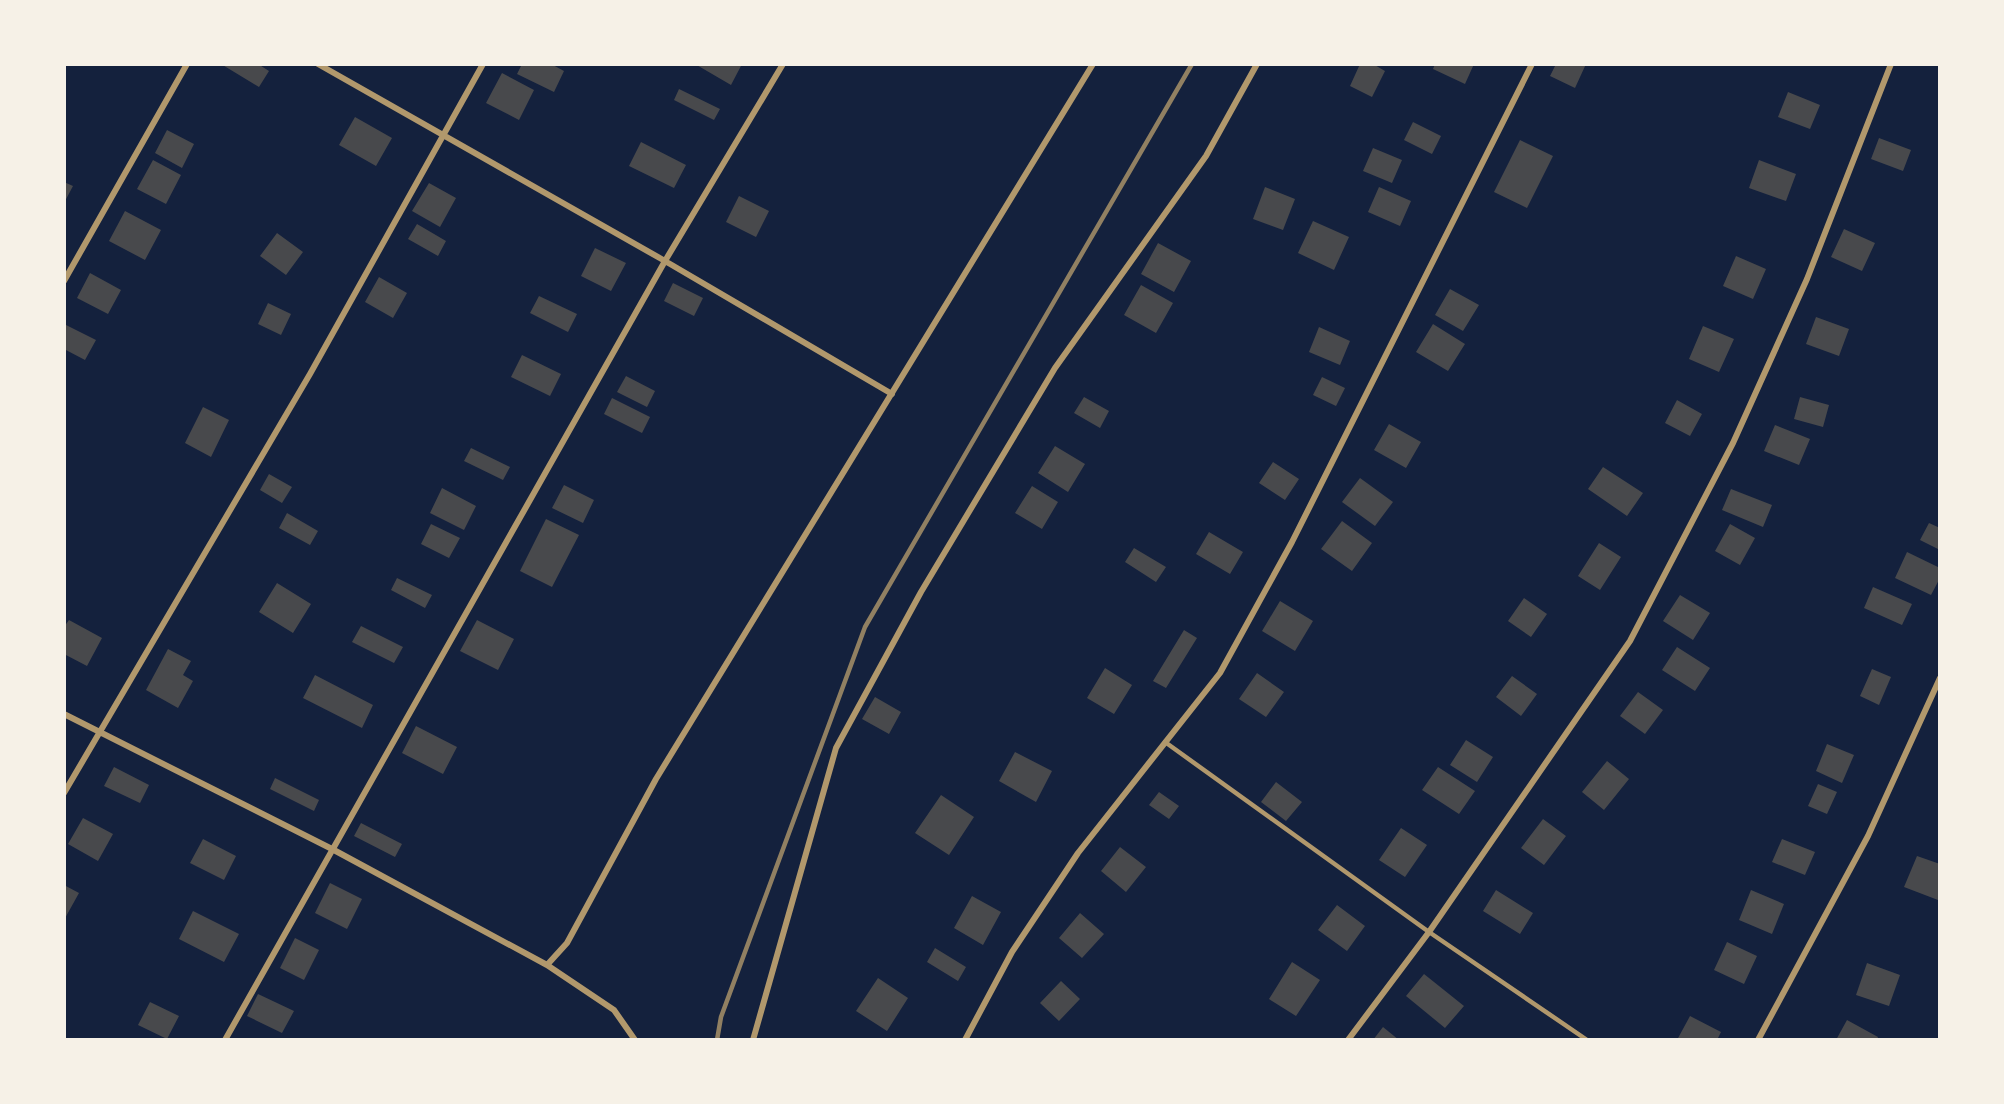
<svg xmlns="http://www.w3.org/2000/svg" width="2004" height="1104" font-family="Montserrat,sans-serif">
	<rect width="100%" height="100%" fill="#14213d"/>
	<path fill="#48494c" d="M221,64h37l11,7 -10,16z
		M522,64h29l13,7 -10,21 -37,-18z
		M695,64h47l-11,21z
		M1360,64h13l12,7 -13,26 -22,-11z
		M1435,64h39l-9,20 -32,-15z
		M1556,64h30l-11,24 -25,-12z
		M502,73l32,17 -15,30 -33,-17z
		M679,89l41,20 -6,11 -40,-20z
		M1788,92l32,13 -10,24 -32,-12z
		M355,117l37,21 -16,28 -37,-21z
		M1413,122l28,14 -9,18 -28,-14z
		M167,130l27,14 -12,24 -27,-15z
		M1879,138l32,12 -8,21 -32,-12z
		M1520,140l33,16 -26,52 -33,-16z
		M641,142l45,23 -12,23 -45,-22z
		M1373,148l29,12 -10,23 -29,-12z
		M153,160l28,15 -15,29 -29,-15z
		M1759,160l37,14 -10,27 -37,-13z
		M64,182l9,4 -9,17z
		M429,183l27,15 -16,29 -28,-16z
		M1265,187l30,12 -12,31 -30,-11z
		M1379,187l32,14 -11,25 -32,-14z
		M739,196l30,15 -13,26 -30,-15z
		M125,211l36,19 -16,30 -36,-19z
		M1313,221l36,16 -15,33 -36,-17z
		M417,224l29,17 -8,15 -30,-17z
		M1844,229l31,14 -13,28 -31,-14z
		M277,233l26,19 -17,23 -26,-19z
		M1158,243l33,18 -17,31 -33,-18z
		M595,248l31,15 -15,28 -30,-15z
		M1736,256l30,13 -13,30 -30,-13z
		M90,273l31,17 -13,24 -31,-16z
		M379,277l28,16 -14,25 -28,-16z
		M673,283l30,15 -9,18 -30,-15z
		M1141,285l32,18 -17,30 -32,-18z
		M1450,289l29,16 -16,26 -28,-16z
		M539,296l38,18 -9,18 -38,-19z
		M268,303l23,11 -10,21 -23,-11z
		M1816,317l33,12 -10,27 -33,-12z
		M64,324l32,16 -11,20 -21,-11z
		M1433,324l32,20 -17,27 -32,-19z
		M1703,326l31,13 -15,33 -30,-13z
		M1319,327l31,14 -10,24 -31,-13z
		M522,355l39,19 -11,22 -39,-19z
		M626,376l29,15 -8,16 -30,-15z
		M1322,377l23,11 -9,18 -23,-11z
		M1084,397l25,14 -9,17 -26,-15z
		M1800,397l29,8 -6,22 -29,-8z
		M612,398l38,19 -8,16 -38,-19z
		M1677,400l25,14 -12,22 -25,-13z
		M203,407l26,13 -18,37 -26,-14z
		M1389,424l32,18 -15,26 -32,-18z
		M1775,425l35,14 -11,26 -35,-14z
		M1055,446l30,18 -17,28 -30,-19z
		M471,448l39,19 -7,13 -39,-19z
		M1273,462l26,17 -14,21 -26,-17z
		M1603,467l40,26 -16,23 -39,-27z
		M269,474l23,13 -10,16 -22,-13z
		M1360,478l33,24 -18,24 -33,-24z
		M564,485l30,15 -11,23 -31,-15z
		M1032,486l26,16 -16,27 -27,-16z
		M442,488l34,18 -12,24 -34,-17z
		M1731,489l41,16 -9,22 -41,-17z
		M287,513l31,18 -8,14 -31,-17z
		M546,519l33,16 -27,52 -32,-16z
		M1342,521l30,22 -20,28 -31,-22z
		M1929,523l11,5v22l-20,-10z
		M431,524l29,14 -11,20 -28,-14z
		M1730,524l25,14 -15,27 -25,-14z
		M1209,532l34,20 -13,22 -34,-20z
		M1599,543l22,14 -21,33 -22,-14z
		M1134,548l32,19 -10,15 -31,-20z
		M1907,552l33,16v10l-9,17 -36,-17z
		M397,578l35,17 -7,13 -34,-18z
		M277,583l34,21 -18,29 -34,-21z
		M1873,587l39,17 -10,21 -38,-17z
		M1680,595l30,18 -17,27 -30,-19z
		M1524,598l23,16 -16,23 -23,-16z
		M1280,601l33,20 -18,30 -33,-20z
		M69,620l33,18 -15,28 -23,-12v-27z
		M477,620l37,19 -16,31 -38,-19z
		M361,626l42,21 -9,16 -42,-21z
		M1184,630l13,8 -31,50 -13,-7z
		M1677,647l33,21 -15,23 -33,-21z
		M168,649l23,12 -8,14 10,6 -15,27 -32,-18z
		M1105,668l27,17 -18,29 -27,-16z
		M1872,669l19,8 -12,28 -19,-9z
		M1257,673l27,19 -18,25 -27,-18z
		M315,675l58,30 -11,23 -59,-30z
		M1512,676l25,18 -16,22 -25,-19z
		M1638,692l25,18 -18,24 -25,-18z
		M875,697l26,15 -12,22 -27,-15z
		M416,726l41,21 -14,27 -41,-21z
		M1466,740l27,17 -16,25 -27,-17z
		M1827,744l27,11 -12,28 -26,-12z
		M1015,752l37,19 -16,31 -37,-21z
		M1607,761l22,18 -25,31 -22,-18z
		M114,767l35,18 -9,18 -36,-17z
		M1438,767l37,24 -16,23 -37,-24z
		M275,778l44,22 -5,11 -44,-22z
		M1276,782l26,20 -16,19 -25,-19z
		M1818,784l19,8 -10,22 -19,-8z
		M1159,792l20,14 -10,13 -20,-14z
		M941,795l33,22 -25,38 -34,-22z
		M83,818l30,16 -15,27 -30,-17z
		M1543,819l23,17 -22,29 -23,-17z
		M361,823l41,21 -7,13 -41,-21z
		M1401,828l26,17 -22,32 -26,-17z
		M203,839l33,17 -12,24 -34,-17z
		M1782,839l33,13 -10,23 -33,-13z
		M1120,847l26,20 -20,25 -25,-21z
		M1917,856l23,8 -2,36 -34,-13z
		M330,883l32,16 -15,30 -32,-16z
		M64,885l15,8 -15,27z
		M1496,890l37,23 -13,21 -37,-23z
		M1751,890l33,14 -12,30 -33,-14z
		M972,896l29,16 -18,33 -29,-17z
		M1337,905l28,21 -18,25 -29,-21z
		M193,911l46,23 -15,28 -45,-23z
		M1080,913l24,21 -22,24 -23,-20z
		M295,938l24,12 -15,30 -24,-12z
		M1727,942l30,14 -13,28 -30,-14z
		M935,948l31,19 -8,14 -31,-19z
		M1292,962l28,18 -24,36 -27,-17z
		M1867,963l33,12 -11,31 -33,-11z
		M1424,974l40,32 -19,22 -39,-32z
		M878,978l30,20 -21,33 -31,-20z
		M1061,981l19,18 -21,22 -19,-18z
		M258,994l36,17 -12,22 -35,-17z
		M150,1002l29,14 -12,23 -29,-14z
		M1690,1016l31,16 -4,8h-40z
		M1847,1020l31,17 -1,3h-41z
		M1383,1027l16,13h-26z"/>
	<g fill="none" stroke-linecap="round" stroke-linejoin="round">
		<path stroke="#b1986c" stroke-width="4.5" d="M1165,742l264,190 158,108"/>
		<path stroke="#b1986c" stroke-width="6" d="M318,64l347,197 227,133
			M64,281l123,-217
			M64,714l268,135 215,116
			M64,793l246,-419 173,-310
			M225,1040l440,-779 118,-197
			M635,1040l-21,-30 -67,-45 20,-22 89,-164 437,-715
			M753,1040l83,-292 85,-156 134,-224 151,-212 51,-92
			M965,1040l47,-88 66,-99 142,-180 72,-131 240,-478
			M1348,1040l81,-108 201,-291 103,-198 74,-164 84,-215
			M1758,1040l110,-204 72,-158"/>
		<path stroke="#918062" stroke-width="4.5" d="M717,1040l4,-23 144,-390 327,-563"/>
	</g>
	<rect width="2004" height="1104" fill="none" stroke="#f6f1e7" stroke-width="132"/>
</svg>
